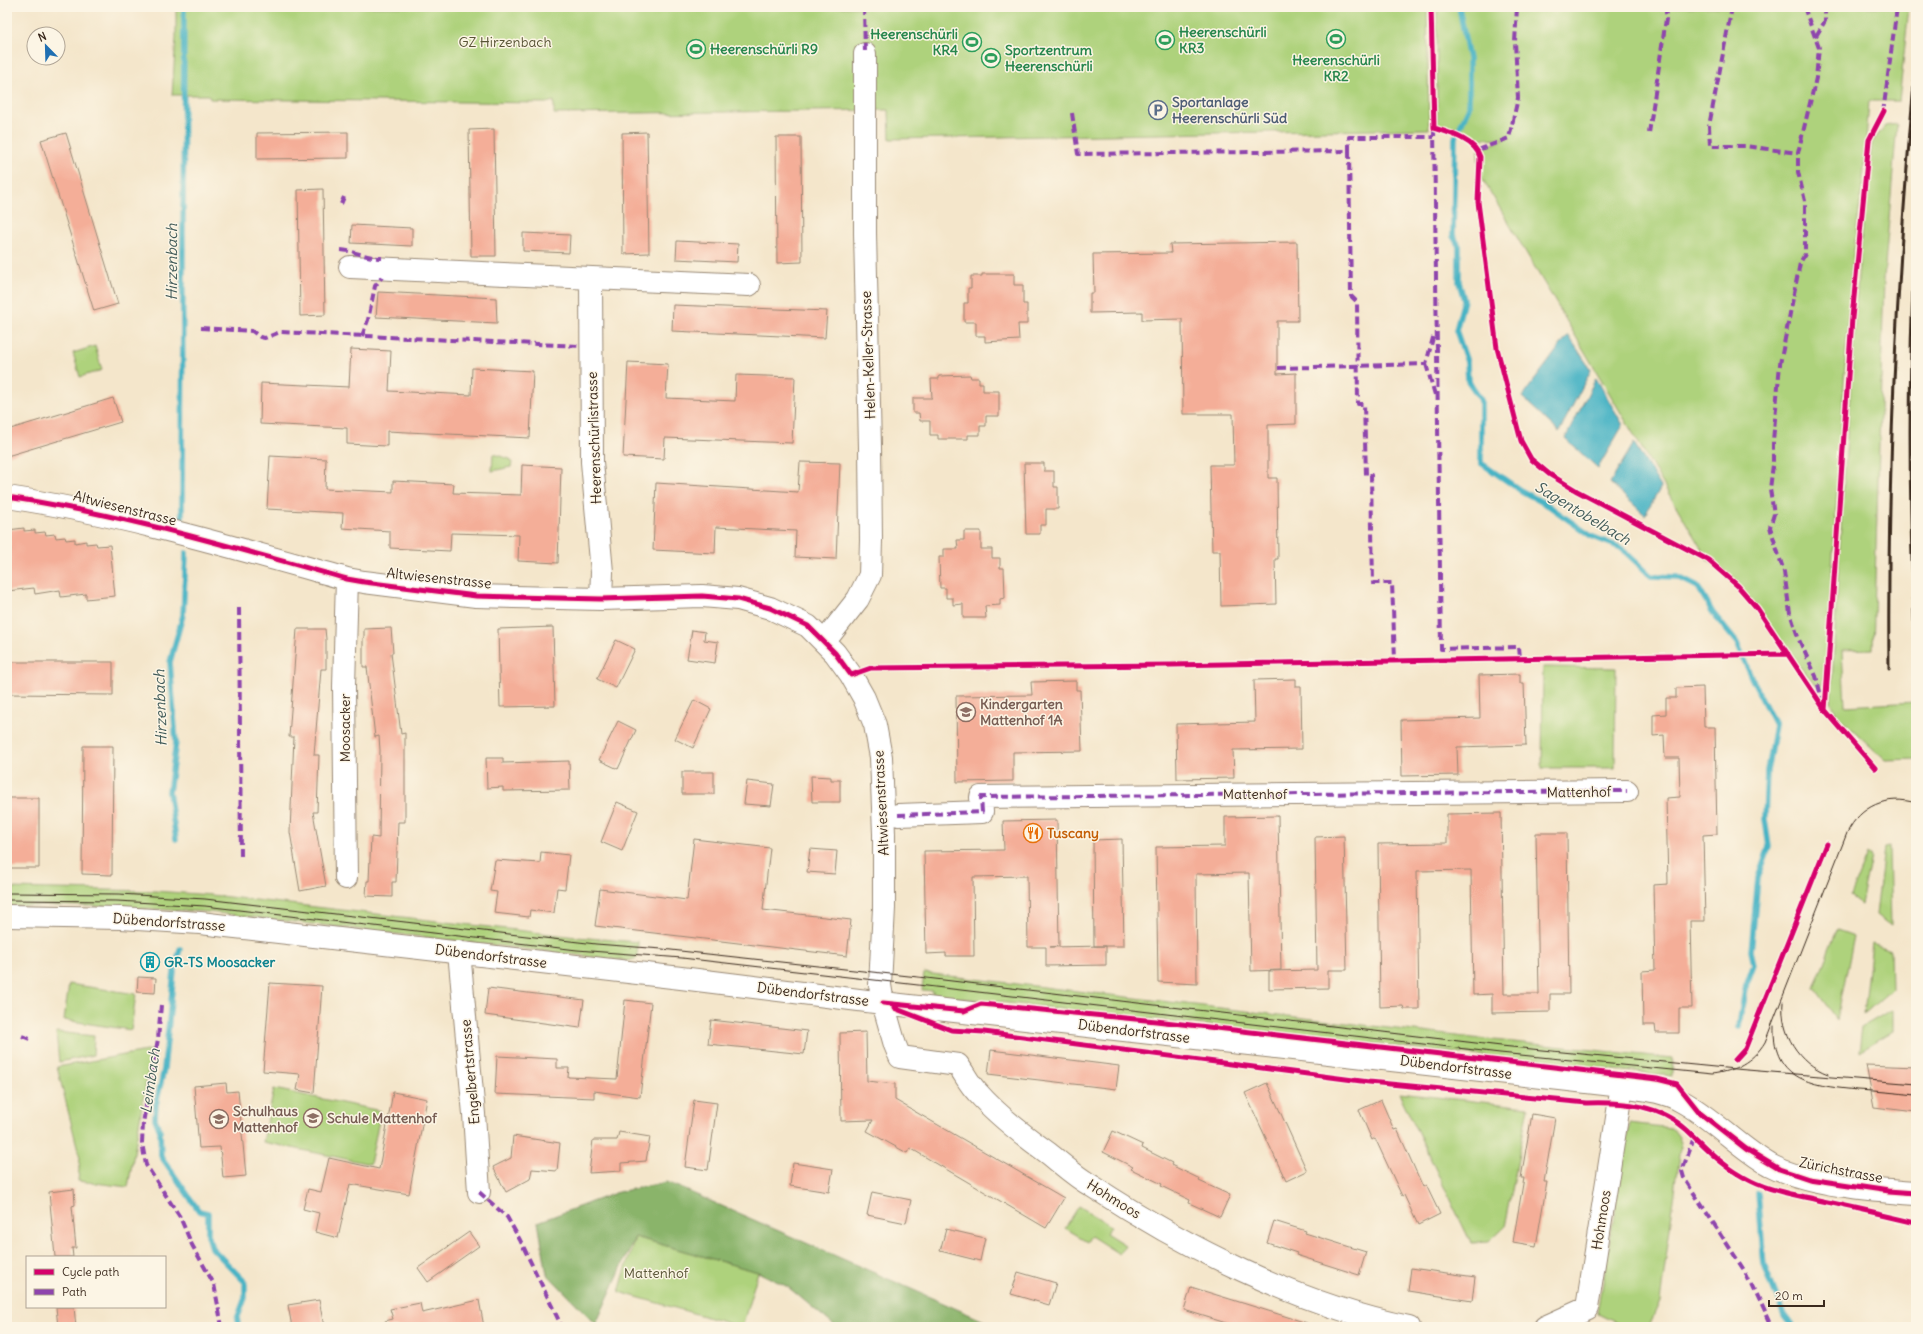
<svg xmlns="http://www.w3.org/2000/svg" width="1923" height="1334" font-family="Delius,sans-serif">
	<rect width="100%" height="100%" fill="#fcf5e5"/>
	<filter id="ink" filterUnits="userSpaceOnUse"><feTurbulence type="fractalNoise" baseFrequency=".025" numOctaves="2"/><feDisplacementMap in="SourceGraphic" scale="8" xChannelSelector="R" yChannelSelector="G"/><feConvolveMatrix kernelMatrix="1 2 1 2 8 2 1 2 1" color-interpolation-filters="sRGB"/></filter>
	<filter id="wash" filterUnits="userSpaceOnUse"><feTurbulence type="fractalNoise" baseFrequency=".012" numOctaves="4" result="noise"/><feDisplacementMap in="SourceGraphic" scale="16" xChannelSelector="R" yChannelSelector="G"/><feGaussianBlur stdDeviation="0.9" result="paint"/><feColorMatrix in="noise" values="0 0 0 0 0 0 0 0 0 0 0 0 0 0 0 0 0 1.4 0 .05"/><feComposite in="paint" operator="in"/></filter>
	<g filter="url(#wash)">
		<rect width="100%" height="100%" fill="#f4e6cb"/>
		<path fill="#aed27b" stroke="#747e4c" d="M176,7h1251l2,122 -539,10 -1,-29 -335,4v-13l-8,2 -336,-4 -1,-4h-37l4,-58z
			M1437,7h472l-10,94h-30l-6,79 -12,94 -25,388 -4,29 -34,-37 -31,-46 -19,-22 -30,-26 -229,-387 -1,-23 29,-12 -30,1 -40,-14z
			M1897,124l-13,154 -11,371 -31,1 3,56 71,-4v57l-31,1 -49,-46 -5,-12 9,-161 19,-279 13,-120 13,-16z
			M95,346l7,24 -22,7 -7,-24z
			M493,454l17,5 2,3 -1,5 -19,4z
			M1543,667l73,1 -1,100h-73z
			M1889,847l2,79 -15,-11 8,-67z
			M1867,854l4,3 -10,47 -11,-8z
			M7,888l147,3 57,4 365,42 62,5 -1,16 -9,3 -419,-49 -117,-6h-85z
			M1837,930l17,6 -17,84 -23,-32z
			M1872,943l19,7 1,39 -28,25z
			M924,973l549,65 200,20 -1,18c-247,-25 -493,-55 -739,-81v-4l-11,-1z
			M69,984l67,10 -5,36 -67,-10z
			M1893,1009v22l-34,20 3,-24z
			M56,1032l38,4 -1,19 -34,7z
			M152,1050l-24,137 -50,-6 2,-23 -23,-91z
			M274,1089l107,22 -11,53 -107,-22z
			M1399,1093l129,14 -23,120 -16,15 -18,1z
			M1629,1123l42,5 7,9 3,10 -21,155 -11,25h-22l-29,-14z
			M1079,1206l32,20 -5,7 19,12 -6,9 -28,-18 -4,5 -22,-13z
			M635,1237l123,35 -16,55 -123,-35z"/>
		<path fill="#8ab46b" stroke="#626f44" d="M667,1182l331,145h-162l-48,-40 -30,-15 -123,-35 -39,87 -49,-50 -9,-52 80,-30z"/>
		<path fill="#48b4c5" stroke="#426f72" d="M1568,335l23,35 -32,62 -37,-35z
			M1596,378l27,47 -25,43 -33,-29z
			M1634,443l27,44 -16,28 -35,-32z"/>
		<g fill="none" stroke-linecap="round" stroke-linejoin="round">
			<path stroke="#48b4c5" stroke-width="5.5" d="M1459,7l10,52v48l-14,31 -2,98 6,10v36l5,18 -8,30 11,32 1,19 13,19v63l39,27 29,16 42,30 30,12 30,28 27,1 20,10 15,26 24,30 14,34 24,48 -8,46 -2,48 4,28 -11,31 -7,73 3,13 -9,25 -6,37
				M182,517l2,-510
				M176,839l-7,-47 7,-50 -6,-80 13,-47 3,-62
				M180,949l-6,23 -10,97 -8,36 -1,14 5,12 1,25 38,55 9,2v22l4,13 33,34v16l-8,21 2,8
				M1758,1194l6,71 20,50 9,12"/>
		</g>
		<g id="blocks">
			<path fill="#f4ae98" d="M494,129l2,127h-25l-2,-126z
				M348,132v26l-91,1v-26z
				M647,132l2,121 -26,1 -1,-121z
				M66,133l52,171 -24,7 -53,-171z
				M776,137h25l1,125 -25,1z
				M323,189l2,126 -25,1 -2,-126z
				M352,225l60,3v18l-61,-3z
				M523,233l47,2 -1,18 -46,-2z
				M677,241l61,3 -1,18 -61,-3z
				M1297,242l1,79h-21v53l19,-1v51l-28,1v53h9l1,81h-3l1,45 -55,2 -1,-55h-8l-2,-86h24l-1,-51h-50l-1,-95 -40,1v-8l-52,1v-20h4l-1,-39 78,-1 -1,-9z
				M982,274h32v11h9v19h4v20h-9l1,16 -34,2v-6h-9v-14h-12v-19h4v-15h3v-12h11z
				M378,292l118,6 1,25 -121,-6z
				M673,305l154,6 -2,27 -153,-7z
				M351,349l40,2 -2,40 82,4 1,-27 61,3 -3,67 -143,-7v15l-40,-2v-16l-87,-4 1,-41 88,4z
				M628,362l40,2 -2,34 69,3 1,-26 59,2 -3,66 -127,-5 -1,21 -41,-2z
				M970,375l1,3h8v5h4v8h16v25h-13v10h-6v9h-12v4h-30v-4h-8v-14h-10l-1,-8h-6v-15h19l-1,-19h8v-3z
				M113,398l8,24 -114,34v-26z
				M270,456l56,3 -1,30 68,3v-11l61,3 -1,9 68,2 1,-30 39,2 -3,96 -40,-2 1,-26 -68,-2 -1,18 -60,-3v-17l-48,-3 1,-15 -76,-4z
				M800,462l40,1 -4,96 -41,-2 1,-26 -80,-4 -1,26 -62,-3 3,-67 142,9z
				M1024,463h20v8h10v16h4v22h-12v16h-6v9h-14z
				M24,528v3l11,-1v3l10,-1 1,3 9,-1 1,4 9,-1 1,3 9,-1v4l11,-2v3l10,-1 1,3 13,-1 5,51 -29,3v-5l-25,3 -1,-7 -25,4 -1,-6 -27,3v-40h4l-3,-21z
				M964,531h17v18h11v9h8v10h4l1,30 -5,1v6l-15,1 1,12h-23v-14l-10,1v-7h-7v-10h-6l-1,-31h5v-8h14l-1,-9h7z
				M553,627l2,79 -55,1 -2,-78z
				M391,628l2,25h-2l10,81 4,-1v89h-7l-2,60h-4v15l-26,-1 1,-15h2l2,-44 8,1 1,-88 -1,-14 -4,1 -8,-70h-4v-29h1v-9z
				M297,629h28l1,10v30h-5l-7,86h5l-2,57h-4l13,74 -26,5 -10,-59 4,-95h-5z
				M692,630l13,2 -1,8 14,2 -3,21 -28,-4z
				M616,640l19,9 -19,39 -19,-9z
				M7,662h106v33l-106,-1z
				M1520,674v9h4l2,62 -69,2 1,28 -56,1 -1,-56 79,-2 -1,-43z
				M1296,679v8h5l1,62 -69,1 1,28 -57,1 -1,-55 79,-2 -1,-42z
				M1076,681v9h4l2,61 -69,1v29l-56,1 -1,-86 76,-1 -1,-13z
				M1703,687l1,40h11l2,107 -14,1 2,86h-15l2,87h-13v25h-23l-1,-8h-12l-1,-54 13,-1 -2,-85 15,-1 -2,-86 14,-1 -1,-39h-14l-1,-23 -11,1v-21l13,-1v-16h10v-10z
				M694,700l17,9 -18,39 -18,-9z
				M618,721l18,9 -18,39 -19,-9z
				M83,746h30l-1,129 -30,-1z
				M486,758h17v5l66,-2 1,29 -67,1v-4l-16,1z
				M682,772h32v22h-32z
				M811,776l20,1v3h9v22h-28z
				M747,781l27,3 -3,22 -27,-2z
				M7,798h32v70h-32z
				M617,802l21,9 -16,40 -21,-9z
				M1501,813l3,181h35l-3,-161h31l2,161h-19v18l-58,1v-19l-19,1 -2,-125 -54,1 2,138h-15l-1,-3 -23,1 -2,-163 69,-1v-29z
				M1278,816l3,154 -30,1 -2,-98 -53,1 1,110 -39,-2 -2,-135 69,-1v-29z
				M1057,820l2,126 -9,1 56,-1v19l-60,1v-19h-18l-1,-71 -54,1 1,79h-28v-3l-20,1 -2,-103 80,-1 -1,-29z
				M1344,836l3,134h-19v18l-59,1v-18l48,-1 -2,-133z
				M694,839l76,9 -7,62 88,10 -4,36 -252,-30 5,-37 87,11z
				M1122,839l2,107h-30l-1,-106z
				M810,849l27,2 -2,23 -28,-2z
				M541,852l28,3 -4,34 -8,-1 -3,25 -24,-3 -1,7 -35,-4 3,-21 -7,-1 5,-31 45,3z
				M138,977l18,1 -1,15 -18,-1z
				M270,983l52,3 -8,107 -17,-3 3,-16 -37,-3z
				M488,988l96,12 -4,28 -95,-13z
				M625,1000l26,3 -11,94 -46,-6v7l-99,-4 2,-38 60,3v9h12l-1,9 49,2z
				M711,1020l96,11 -3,23 -96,-10z
				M866,1032l1,49 28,3v16l169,98 -18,30 -136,-80 -3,5 -40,-22 6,-11 -32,1 -1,-88z
				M991,1050l128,16 -3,23 -128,-15z
				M1866,1065l50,2v45l-42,-5z
				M226,1083l1,9 11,-1 8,85 -23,2 -3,-31 -21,1 -5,-62z
				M1267,1083l40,88 -21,10 -41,-88z
				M393,1092l34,7 -18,95 -59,-10 -12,54 -23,-6 4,-19 -16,-4 5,-20 13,3 8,-34 50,11z
				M694,1100l23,3 -9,67 -23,-3z
				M1381,1100l13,30 3,-1 26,58 3,-2 14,29 -22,11 -14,-30 -2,1 -27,-58 -3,2 -13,-30z
				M1532,1114l23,4 -11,64h3l-11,64 -23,-4 11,-64h-3z
				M1113,1131l30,14 -1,3 30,15 -1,2 29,14 -1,2 31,14 -10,22 -31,-14 1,-3 -29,-14 1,-2 -31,-15 2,-2 -30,-15z
				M619,1132l31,5 -4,24 -25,2v8l-32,2 4,-33h24z
				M513,1136l47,7 -3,28 -25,-2 -2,10 -24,13 -13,-25 18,-9z
				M793,1163l40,6 -4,23 -39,-6z
				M74,1189l1,16 -3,1 4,42h-4l1,9h-18l-6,-65z
				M872,1192l39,8 -5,23 -39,-8z
				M1274,1221l32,10 -1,2 61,19 -7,23 -63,-20 1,-2 -30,-10z
				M946,1229l39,9 -5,23 -40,-10z
				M469,1232l10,14 -51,36 -10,-14z
				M1411,1268l64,9 -3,24 -64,-10z
				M1018,1272l38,11 -7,22 -38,-11z
				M1191,1287l116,36 -1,4h-67l-55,-17z
				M319,1300l5,27h-32l-4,-22z
				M479,1300l5,27h-98l-1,-6 8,-2 -3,-10 30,-6 2,10z
				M56,1307h18l2,20h-18z"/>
		</g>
	</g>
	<g filter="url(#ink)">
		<use href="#blocks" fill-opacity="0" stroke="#988874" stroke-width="1"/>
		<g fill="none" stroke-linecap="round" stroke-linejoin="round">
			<defs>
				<path id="minor" d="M350,267l399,18
					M591,278l1,184 10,110 -1,27
					M7,497c115,17 228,51 340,82l17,3 112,14 125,3 101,-3 36,3 32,9 38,18 27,27 16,22 13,23 11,27 6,32 3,77v74l-4,77 3,18 12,42 5,12 58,8c6,8 11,19 19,27 20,23 46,43 71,61 14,11 28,24 44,33 93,61 207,119 317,141
					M825,641l33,-42 12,-24 1,-35 -1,-93 -5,-214v-179
					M898,815l84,-3 -1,-15 646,-6
					M346,878l-2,-192 3,-107
					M7,916l114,2 79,5 481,55 202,25 739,83c19,3 42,5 59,15 32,17 57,46 89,64 38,20 103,25 146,28
					M459,952l15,162 5,78
					M1545,1327l42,-19 35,-222"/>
			</defs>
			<use href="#minor" stroke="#988874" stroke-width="24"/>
			<use href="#minor" stroke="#fff" stroke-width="22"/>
			<path stroke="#3b2a1e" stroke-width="1" d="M7,893l112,1 86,5 391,45 66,5 256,28 583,69 234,23 181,15
				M7,900l110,1 88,5 372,44 105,8 236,27 582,68 212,21c22,-3 41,-12 53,-32l82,-209c13,-27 40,-39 69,-30
				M1783,1002c-3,31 15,61 45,72
				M1774,1026c-2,56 41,60 84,64 19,1 39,3 58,5"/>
			<path stroke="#3b2a1e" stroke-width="3" d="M1916,232c-9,142 -7,285 0,427
				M1889,669c-2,-203 8,-404 27,-606"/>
			<path stroke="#8e44ad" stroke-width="4" stroke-dasharray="8 4" stroke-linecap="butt" d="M864,7l1,47
				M1732,7l-23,119 1,20h35l53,7
				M1804,7l15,41 -3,30 -18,75v19l7,29v53l-5,9 -20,101 -7,77v24l-3,24 4,25 -4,13 14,45 6,41 9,27 17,36 6,24
				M1816,36l9,-15v-14
				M1072,113l6,41 271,-3v-14h85
				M1883,113l14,-106
				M1434,128l7,521 78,-2 1,11
				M1649,133l17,-114v-12
				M1478,150l31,-12 9,-40 -3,-56 2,-35
				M1349,151l2,145 6,6 1,102h6l2,71h5l2,108h19l3,77
				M341,204l3,-7
				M341,250c14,1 26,8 41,8
				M201,328l51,3 8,6 5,1 15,-6 300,14
				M362,336l6,-16 7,-34 7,-9
				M1426,364l9,31
				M1278,368l148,-4 8,-30
				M239,608l2,251
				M898,815l84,-3 -1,-15 646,-6
				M161,1005l-3,34 -15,84 -1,20 4,22 34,52 12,28 22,39 8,43
				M22,1036l8,3
				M1694,1137l-12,34 2,7 62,95 25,54
				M479,1192l28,25 13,23 42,87"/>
			<defs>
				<path id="cycleway" d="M1431,7l3,121c16,5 41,12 46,29l-2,45 19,146 24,93 10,18 18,15 28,17 131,69 30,26 19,22 68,102 50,58
					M7,497c115,17 228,51 340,82l17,3 112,14 125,3 101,-3 36,3 32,9 38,18 27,27 16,22 20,-7 300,-3 617,-11
					M1825,710l27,-392 17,-178 15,-29
					M883,1003l81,8 17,-7 175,17 501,58 20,5 23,29 46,36 33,20 30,10 80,12 27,2
					M894,1008l57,22 33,2 385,50 218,21c37,-1 71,1 100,27 21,20 37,38 64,51 20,10 45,14 67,19 33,7 65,14 98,22
					M1735,1060l10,-11 82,-205"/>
			</defs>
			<use href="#cycleway" stroke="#fcf5e5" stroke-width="8"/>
			<use href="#cycleway" stroke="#d6006c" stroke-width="5"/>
		</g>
	</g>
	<defs>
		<symbol id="stadium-ring" viewBox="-11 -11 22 22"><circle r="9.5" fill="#fcf5e5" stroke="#2e9e5b" stroke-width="1.5"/><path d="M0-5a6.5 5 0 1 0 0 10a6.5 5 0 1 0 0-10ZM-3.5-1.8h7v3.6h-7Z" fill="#2e9e5b"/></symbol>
		<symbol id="parking-ring" viewBox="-11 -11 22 22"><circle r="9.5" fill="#fcf5e5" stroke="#5c6f8a" stroke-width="1.5"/><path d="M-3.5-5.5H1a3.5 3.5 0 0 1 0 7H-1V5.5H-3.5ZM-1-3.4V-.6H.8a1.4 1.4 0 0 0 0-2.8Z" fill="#5c6f8a"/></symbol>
		<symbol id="school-ring" viewBox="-11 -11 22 22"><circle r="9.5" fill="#fcf5e5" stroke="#8d6e63" stroke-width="1.5"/><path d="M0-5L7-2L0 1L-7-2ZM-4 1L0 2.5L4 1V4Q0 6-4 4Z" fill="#8d6e63"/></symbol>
		<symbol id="restaurant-ring" viewBox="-11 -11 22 22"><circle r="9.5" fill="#fcf5e5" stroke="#e8710a" stroke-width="1.5"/><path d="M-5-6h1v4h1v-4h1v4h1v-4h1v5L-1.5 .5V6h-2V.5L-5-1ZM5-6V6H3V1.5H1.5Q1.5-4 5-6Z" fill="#e8710a"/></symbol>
		<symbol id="building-ring" viewBox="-11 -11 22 22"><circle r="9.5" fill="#fcf5e5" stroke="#0f9aa8" stroke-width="1.5"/><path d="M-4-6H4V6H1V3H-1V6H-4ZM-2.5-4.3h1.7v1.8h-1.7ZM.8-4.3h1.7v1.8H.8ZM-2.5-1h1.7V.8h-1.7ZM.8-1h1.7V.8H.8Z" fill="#0f9aa8"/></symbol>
	</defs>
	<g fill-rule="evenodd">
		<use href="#stadium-ring" x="1325" y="28" width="22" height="22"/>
		<use href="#stadium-ring" x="1154" y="29" width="22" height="22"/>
		<use href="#stadium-ring" x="961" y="31" width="22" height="22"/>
		<use href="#stadium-ring" x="685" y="38" width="22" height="22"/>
		<use href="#stadium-ring" x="980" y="47" width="22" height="22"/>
		<use href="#parking-ring" x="1147" y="99" width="22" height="22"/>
		<use href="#school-ring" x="955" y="701" width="22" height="22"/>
		<use href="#restaurant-ring" x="1022" y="822" width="22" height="22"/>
		<use href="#building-ring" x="139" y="951" width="22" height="22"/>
		<use href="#school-ring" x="302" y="1107" width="22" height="22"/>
		<use href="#school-ring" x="208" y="1108" width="22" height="22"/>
	</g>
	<g text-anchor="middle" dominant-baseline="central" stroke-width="3" stroke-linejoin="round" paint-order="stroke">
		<g font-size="14" font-weight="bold" fill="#27864d" stroke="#fcf5e5" text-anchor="start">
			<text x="1179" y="32">Heerenschürli<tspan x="1179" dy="16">KR3</tspan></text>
			<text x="958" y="34" text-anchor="end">Heerenschürli<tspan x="958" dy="16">KR4</tspan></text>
			<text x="710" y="49">Heerenschürli R9</text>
			<text x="1005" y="50">Sportzentrum<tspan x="1005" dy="16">Heerenschürli</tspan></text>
			<text x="1336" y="60" text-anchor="middle">Heerenschürli<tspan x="1336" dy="16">KR2</tspan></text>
		</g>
		<g font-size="14" fill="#585435" stroke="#fcf5e5">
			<text x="505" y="42">GZ Hirzenbach</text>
			<text x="656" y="1273">Mattenhof</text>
		</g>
		<g font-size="14" font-weight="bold" fill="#4e5e75" stroke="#fcf5e5" text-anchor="start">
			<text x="1172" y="102">Sportanlage<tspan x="1172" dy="16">Heerenschürli Süd</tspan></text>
		</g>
		<g font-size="14" fill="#3b2a1e" stroke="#fcf5e5">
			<text transform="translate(868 355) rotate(-92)">Helen-Keller-Strasse</text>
			<text transform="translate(594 438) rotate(-92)">Heerenschürlistrasse</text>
			<text transform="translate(125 508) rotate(14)">Altwiesenstrasse</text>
			<text transform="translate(439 578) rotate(6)">Altwiesenstrasse</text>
			<text transform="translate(345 728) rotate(-90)">Moosacker</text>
			<text transform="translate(1579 792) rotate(-1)">Mattenhof</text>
			<text x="1255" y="794">Mattenhof</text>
			<text transform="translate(881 803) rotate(-93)">Altwiesenstrasse</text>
			<text transform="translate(169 922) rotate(4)">Dübendorfstrasse</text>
			<text transform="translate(491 956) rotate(7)">Dübendorfstrasse</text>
			<text transform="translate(813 994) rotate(7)">Dübendorfstrasse</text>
			<text transform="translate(1134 1031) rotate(7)">Dübendorfstrasse</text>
			<text transform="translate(1456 1067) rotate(7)">Dübendorfstrasse</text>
			<text transform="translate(470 1072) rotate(-95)">Engelbertstrasse</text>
			<text transform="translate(1841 1170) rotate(11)">Zürichstrasse</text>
			<text transform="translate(1114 1199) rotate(32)">Hohmoos</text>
			<text transform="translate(1601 1220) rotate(-81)">Hohmoos</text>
		</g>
		<g font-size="14" font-weight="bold" fill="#785e54" stroke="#fcf5e5" text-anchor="start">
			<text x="980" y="704">Kindergarten<tspan x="980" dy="16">Mattenhof 1A</tspan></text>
			<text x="233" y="1111">Schulhaus<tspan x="233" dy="16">Mattenhof</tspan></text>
			<text x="327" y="1118">Schule Mattenhof</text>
		</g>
		<g font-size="14" font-weight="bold" fill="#c56008" stroke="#fcf5e5" text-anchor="start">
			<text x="1047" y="833">Tuscany</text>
		</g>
		<g font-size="14" font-weight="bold" fill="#0d838f" stroke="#fcf5e5" text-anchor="start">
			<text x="164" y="962">GR-TS Moosacker</text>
		</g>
		<g font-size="15" font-style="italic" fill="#405a58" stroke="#fcf5e5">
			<text transform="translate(171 262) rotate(-90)">Hirzenbach</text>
			<text transform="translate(1583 513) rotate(31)">Sagentobelbach</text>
			<text transform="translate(160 708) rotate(-92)">Hirzenbach</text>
			<text transform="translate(150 1081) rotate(-82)">Leimbach</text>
		</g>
	</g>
	<rect width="1923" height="1334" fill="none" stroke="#fcf5e5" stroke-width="24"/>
	<rect x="26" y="1256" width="140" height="52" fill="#fcf5e5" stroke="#afa495"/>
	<rect x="34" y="1269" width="20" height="6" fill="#d6006c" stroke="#afa495"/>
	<text x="62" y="1276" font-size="12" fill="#3b2a1e">Cycle path</text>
	<rect x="34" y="1289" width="20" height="6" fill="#8e44ad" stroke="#afa495"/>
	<text x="62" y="1296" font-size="12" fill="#3b2a1e">Path</text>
	<g transform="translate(46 46) rotate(337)"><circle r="19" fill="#fcf5e5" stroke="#afa495"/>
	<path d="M0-3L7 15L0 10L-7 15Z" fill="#1f6fb2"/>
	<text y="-6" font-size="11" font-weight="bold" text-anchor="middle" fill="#3b2a1e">N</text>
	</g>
	<path d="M1769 1300v6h55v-6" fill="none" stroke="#3b2a1e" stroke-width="2"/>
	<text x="1775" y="1300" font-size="12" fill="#3b2a1e" stroke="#fcf5e5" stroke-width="3" paint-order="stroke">20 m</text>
</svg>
